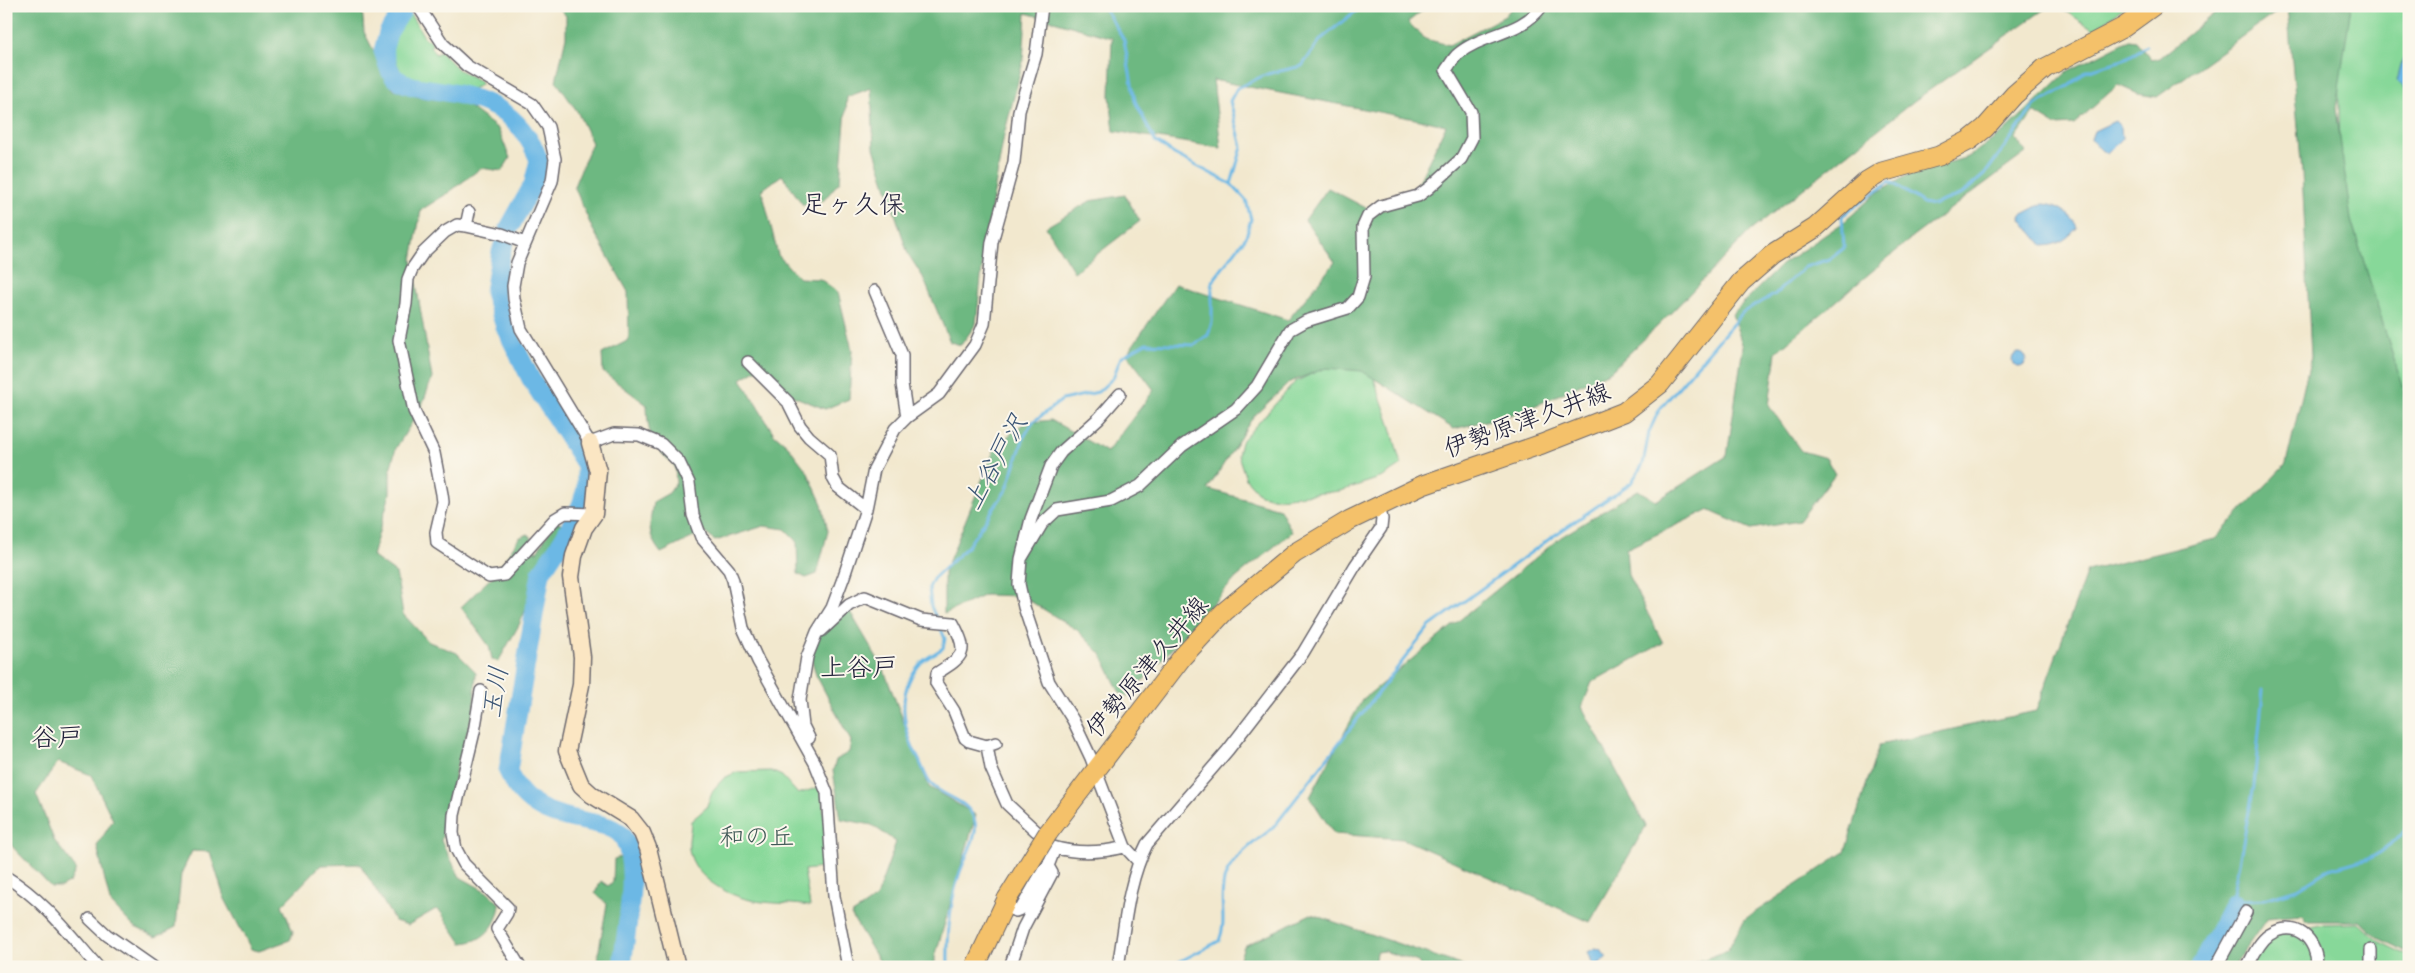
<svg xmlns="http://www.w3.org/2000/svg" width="2415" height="973" font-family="Caveat,'Klee One',sans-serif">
	<rect width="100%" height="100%" fill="#fbf7ec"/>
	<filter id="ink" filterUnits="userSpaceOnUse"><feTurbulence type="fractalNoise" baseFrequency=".02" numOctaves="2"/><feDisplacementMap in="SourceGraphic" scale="10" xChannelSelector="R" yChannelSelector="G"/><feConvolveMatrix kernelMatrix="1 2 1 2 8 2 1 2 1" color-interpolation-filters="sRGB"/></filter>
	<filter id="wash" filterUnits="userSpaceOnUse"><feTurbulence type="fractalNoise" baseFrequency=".0096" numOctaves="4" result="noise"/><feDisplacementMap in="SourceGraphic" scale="20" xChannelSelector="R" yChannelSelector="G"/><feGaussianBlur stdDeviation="1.12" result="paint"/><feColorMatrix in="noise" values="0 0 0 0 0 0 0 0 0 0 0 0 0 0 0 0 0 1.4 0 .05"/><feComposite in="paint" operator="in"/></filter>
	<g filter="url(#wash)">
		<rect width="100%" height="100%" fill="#f2e8ce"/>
		<path fill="#87d899" stroke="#547d6a" d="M2057,6h68l-30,24z
			M2337,6h72v448l-68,-244z
			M409,12l17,28 3,-1 4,5 -3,2 5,8 6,-2 18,18 21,11 1,4 -14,6 -29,-7 -17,1 -18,-7 -15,-36 6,-15z
			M1344,358l24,4 23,65 10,38 -18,12 -43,14 -62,7 -18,-3 -14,-16 -8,-24 3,-13 54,-60z
			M771,771l11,5 16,18 21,-7 3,9 8,71 -26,3 6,36c-16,-3 -31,-2 -47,-4 -28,-2 -70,-22 -74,-53 -1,-9 2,-19 2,-28l15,-13 7,-18 11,-12 13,-6z
			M2359,923l19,18 31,15v11h-166l28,-34h20l32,-9z"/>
		<path fill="#6db881" stroke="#486d5e" d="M6,6h356l2,26 29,57 26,8 45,6 34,26 12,29 -8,13 -21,-3 -33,25 -27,17 -9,50 20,118 -11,30 -25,40 -6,22v24l-18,62 24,17 7,41 26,28 28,11 19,19 -2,38 -18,59 -15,72 19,36 27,15 13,12c-2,21 -16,38 -38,39l-22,-32 -4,-2 -28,16 -13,-4 -35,-57 -39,1 -39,40 11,27 -3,8 -31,11 -8,-2 -27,-52 -14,-45 -18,-1 -11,23 -5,53 -20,10 -23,-11 -23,-24 -13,-56 16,-26 -22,-45 -33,-13 -22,32 18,46 22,29 -6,13 -9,5h-10l-45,-47z
			M558,6h870l-20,16 17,17 24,6 56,-29 8,-10h536l-135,95 -164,130 -84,87 -55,53 -90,41 -67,17 -92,-58 -36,-3 -36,14 -37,35 -45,72 72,20 12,23 -56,46 -108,119 -8,-4 -19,-39 -24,-24 -55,-34 -37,-1 -41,19v-41l52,-127 28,-23 27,-3 56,32 47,-62 -27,-36 48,-70 113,36 47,-58 -30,-42 23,-32 38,20 19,2 31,-22 30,-63 -233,-45 8,68 -107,-17 -4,-35 2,-58 -86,-25 -3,49 -19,73 -20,115 -8,74 -15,21 -11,-3 -27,-65 -15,-23 -34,-106 -3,-60 -24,9 -7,84 -17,20 -20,4 -21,-30 -20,15 16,65 21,23 21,1 18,13 14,58 -3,49 -24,10 -32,-13 -34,-28 -18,11 33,55 14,12 19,25 15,33 6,27 -11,43 -11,4 -8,-4 -1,-33 -12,-12 -21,-3 -49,15 -11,-9 -43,21c-15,-19 -11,-28 -8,-51l16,-9 7,-10 -1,-17c-24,-22 -27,-29 -28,-61l-44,-33 -1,-18 27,-14 -1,-48 -36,-64 -18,-42 18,-43 -15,-32 -21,-30 10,-44v-21z
			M2223,6h62l-128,91 -19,-3 -20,-9 -44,39 -19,1 -21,-13 -19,27 12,13 -113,84 -138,116 -7,54 32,45 25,7 9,16 -36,47 -48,8 -43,-19 -82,39 2,26 35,68 -71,39 -10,25 64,119 -56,96 -187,-83 -69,-5 -24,-37 52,-97 199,-163 77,-47 18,11 71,-45 16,-109 -11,-33 49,-49 63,-43 34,-30 32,-18 58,-17 36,-25 64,-61 61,-31 7,1 15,19 9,-2z
			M2287,6h64l-15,102 15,112 58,188v545l-31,-15 -18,-17h-54l-4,-6 -35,3 -34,49h-551l45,-16 18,-32 100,-67 34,-107 157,-34 51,-140 128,-32 71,-75 25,-107 -9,-185z
			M1125,195l15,26 -66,51 -28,-45 44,-26z
			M555,522l9,2 2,8 -20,30 -27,63 -21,37 -6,-3 -3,-13 -28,-39 34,-33 24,-36 8,-4 4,3 5,16z
			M827,610h22l34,58 46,119 47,28 -41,142v10h-52l-32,-52 25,-17 20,-56 -24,-17 -31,-6 -8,-48 3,-11 13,-8 2,-11 -35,-66 -9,-33z
			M621,857c9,25 4,65 -1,92 -1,6 -5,11 -6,18h-18l11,-63 -12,-11 6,-12 7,5 5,-4 1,-23z
			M1311,914l156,53h-46l-3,-5 -34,-11 -8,1 -2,15h-137l7,-21z"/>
		<path fill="#6cb8e5" stroke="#476d90" d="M2409,57v48l-1,-14 -11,-10 6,-23z
			M2115,121l6,6 1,12 -15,15 -6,-4 -10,-11 3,-8z
			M2042,204c14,0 31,10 35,24 -10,11 -18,17 -34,18l-23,-28 1,-3z
			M2012 360a7 7 0 1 1 14 0a7 7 0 1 1-14 0Z
			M1595,948l5,1 7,9 -13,9 -6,-15z"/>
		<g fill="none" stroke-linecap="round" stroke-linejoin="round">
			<path stroke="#6cb8e5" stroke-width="3" d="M1231,184l11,-37 -12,-46 7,-13 30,-14 35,-8 19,-27 41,-33
				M936,618l-5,-12 -2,-18 4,-9 35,-33 39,-57 17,-52 9,-15 29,-22 36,-8 15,-14 8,-21 25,-14 48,2 14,-10 4,-13v-40l34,-45 5,-18 -5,-19 -15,-16 -57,-30 -19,-13 -20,-40 -11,-61 -21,-34
				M939,624l6,15 -2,9c-7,5 -16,9 -22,15 -27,29 -18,68 -1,99 3,7 6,15 10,21 14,16 39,15 45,39 3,12 -7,29 -11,40 -14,32 -17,70 -16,105
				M2263,690l-9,96 -22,112 1,5 7,-3 24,-1 33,-10 32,-20 44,-12 28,-21 8,-9
				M1169,967l50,-26c8,-20 1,-34 4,-55 2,-25 32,-44 50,-58l156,-201 123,-90 79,-54 12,-19 6,-32 10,-22 84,-98 31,-17 31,-28 25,-8 14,-11 -2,-32 48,-35 33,22 10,2 29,-11 23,-20 50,-69 35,-20 16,-14 37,-11 24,-14"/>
			<path stroke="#6cb8e5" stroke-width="19" d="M405,6l-17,27 -5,18c3,7 6,22 12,27 12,9 27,10 40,12 51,8 84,20 104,70l-6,25 -24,43 -8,24 -7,40 11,35 26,52 55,86v24l-5,16 -17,33 -23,35 -33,198c26,64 100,39 116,68 16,30 1,94 -2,128
				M2200,967l33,-64"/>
		</g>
	</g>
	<g filter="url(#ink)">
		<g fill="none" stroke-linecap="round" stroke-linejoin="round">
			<defs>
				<path id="street" d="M418,6l25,38 10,9 14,13 65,38 16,23 7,32 -3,22 -35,82 -4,23 1,13 7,30 69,114 24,-9 25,1 22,9 18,18 10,21 4,32 8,22 28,33 4,10 10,48 15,33 57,102 12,30 7,103 14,71
					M469,212l-3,14 36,8 23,9
					M466,226l-9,-1 -12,7 -22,21 -11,16 -4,10 -2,25 -7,36 15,71 20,42 8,41 1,8 -7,30 1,11 52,34 15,-2 51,-56 10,-6 29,1
					M875,291l27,64v29l5,33
					M748,362l40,40 12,24 9,11 21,18 3,23 5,9 28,22
					M1120,394l-21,24 -38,34 -10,14 -20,53 -10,40 -2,25 5,23 25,75 24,38 18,38 34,89 13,14
					M1021,559l21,-35 15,-14 54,-9 29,-15 42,-40 54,-37 21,-23 33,-56 16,-9 42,-13 10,-11 6,-20 -1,-50 5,-11 13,-10 37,-10 11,-8 32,-29 11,-21 -1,-26 -25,-42c4,-5 7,-12 12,-16 25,-21 63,-19 84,-48
					M821,631l28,-26 16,-8 56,23 32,3c16,30 11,33 -16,50l-1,10 18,28 11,27 4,3 18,5 9,-3
					M481,691l-7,41 -20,83 -1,18 3,16 8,15 44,44 -1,5 -10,16 23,38
					M809,738l-6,-12 -3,-26 7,-43 10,-25 15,-24 12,-32 22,-67 8,-40 21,-40 12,-12 32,-23 36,-49 9,-21 8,-82 22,-80 5,-51 17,-57 6,-48
					M987,746l4,22 16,36 29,27
					M1053,847c24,7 47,6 72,0
					M6,877c37,22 64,58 92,90
					M1003,907l13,4 5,-2 22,-39 5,-4 7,-18
					M90,919l17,16 46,32
					M1010,967l13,-39 29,-55 -4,-7
					M1118,967c7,-42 10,-86 29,-123l81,-94 75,-97 52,-87 26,-38 1,-9 -3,-14
					M2216,967l30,-55
					M2247,967c6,-11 12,-25 22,-32 26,-17 49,4 48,32
					M2371,967v-17"/>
				<path id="secondary" d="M590,443l8,28 -4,43 -10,14 -10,28 -3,21 11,80 -1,28 -14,66 14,34 11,10 39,24 11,14 6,15 29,119"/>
				<path id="primary" d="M1048,833l135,-177 41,-44 71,-59 55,-33 73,-35 119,-41 82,-32 36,-28 81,-102 31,-27 43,-27 52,-47 15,-9 57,-16 31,-16 15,-12 29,-33 31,-27 79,-41 29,-21
					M975,967l32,-68"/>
			</defs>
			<use href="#street" stroke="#6b676e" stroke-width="14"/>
			<use href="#secondary" stroke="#6b676e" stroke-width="19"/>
			<use href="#primary" stroke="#6b676e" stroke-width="21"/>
			<use href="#street" stroke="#fff" stroke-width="11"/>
			<use href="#secondary" stroke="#fbe6c3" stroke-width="16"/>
			<use href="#primary" stroke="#f4c16a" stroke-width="19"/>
			<defs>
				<path id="primary-bridge" d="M1007,899l41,-66"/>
			</defs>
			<use href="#primary-bridge" stroke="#6b676e" stroke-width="21" stroke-linecap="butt"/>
			<use href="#primary-bridge" stroke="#f4c16a" stroke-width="19"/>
		</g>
	</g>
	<g text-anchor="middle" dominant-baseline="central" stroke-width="4" stroke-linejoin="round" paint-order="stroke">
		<g font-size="25" fill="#22223b" stroke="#fbf7ec">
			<text transform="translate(1527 420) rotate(-20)">伊勢原津久井線</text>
			<text transform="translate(1147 667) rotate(-50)">伊勢原津久井線</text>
		</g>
		<g font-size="25" fill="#405957" stroke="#fbf7ec">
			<text x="757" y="837">和の丘</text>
		</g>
		<g font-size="26" fill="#22223b" stroke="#fbf7ec">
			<text x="853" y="204">足ヶ久保</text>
			<text x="859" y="667">上谷戸</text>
			<text x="57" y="737">谷戸</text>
		</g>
		<g font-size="26" font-style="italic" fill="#3c5676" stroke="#fbf7ec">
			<text transform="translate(995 462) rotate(-61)">上谷戸沢</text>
			<text transform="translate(495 692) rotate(-81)">玉川</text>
		</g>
	</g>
	<rect width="2415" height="973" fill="none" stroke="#fbf7ec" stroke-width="25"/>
</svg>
